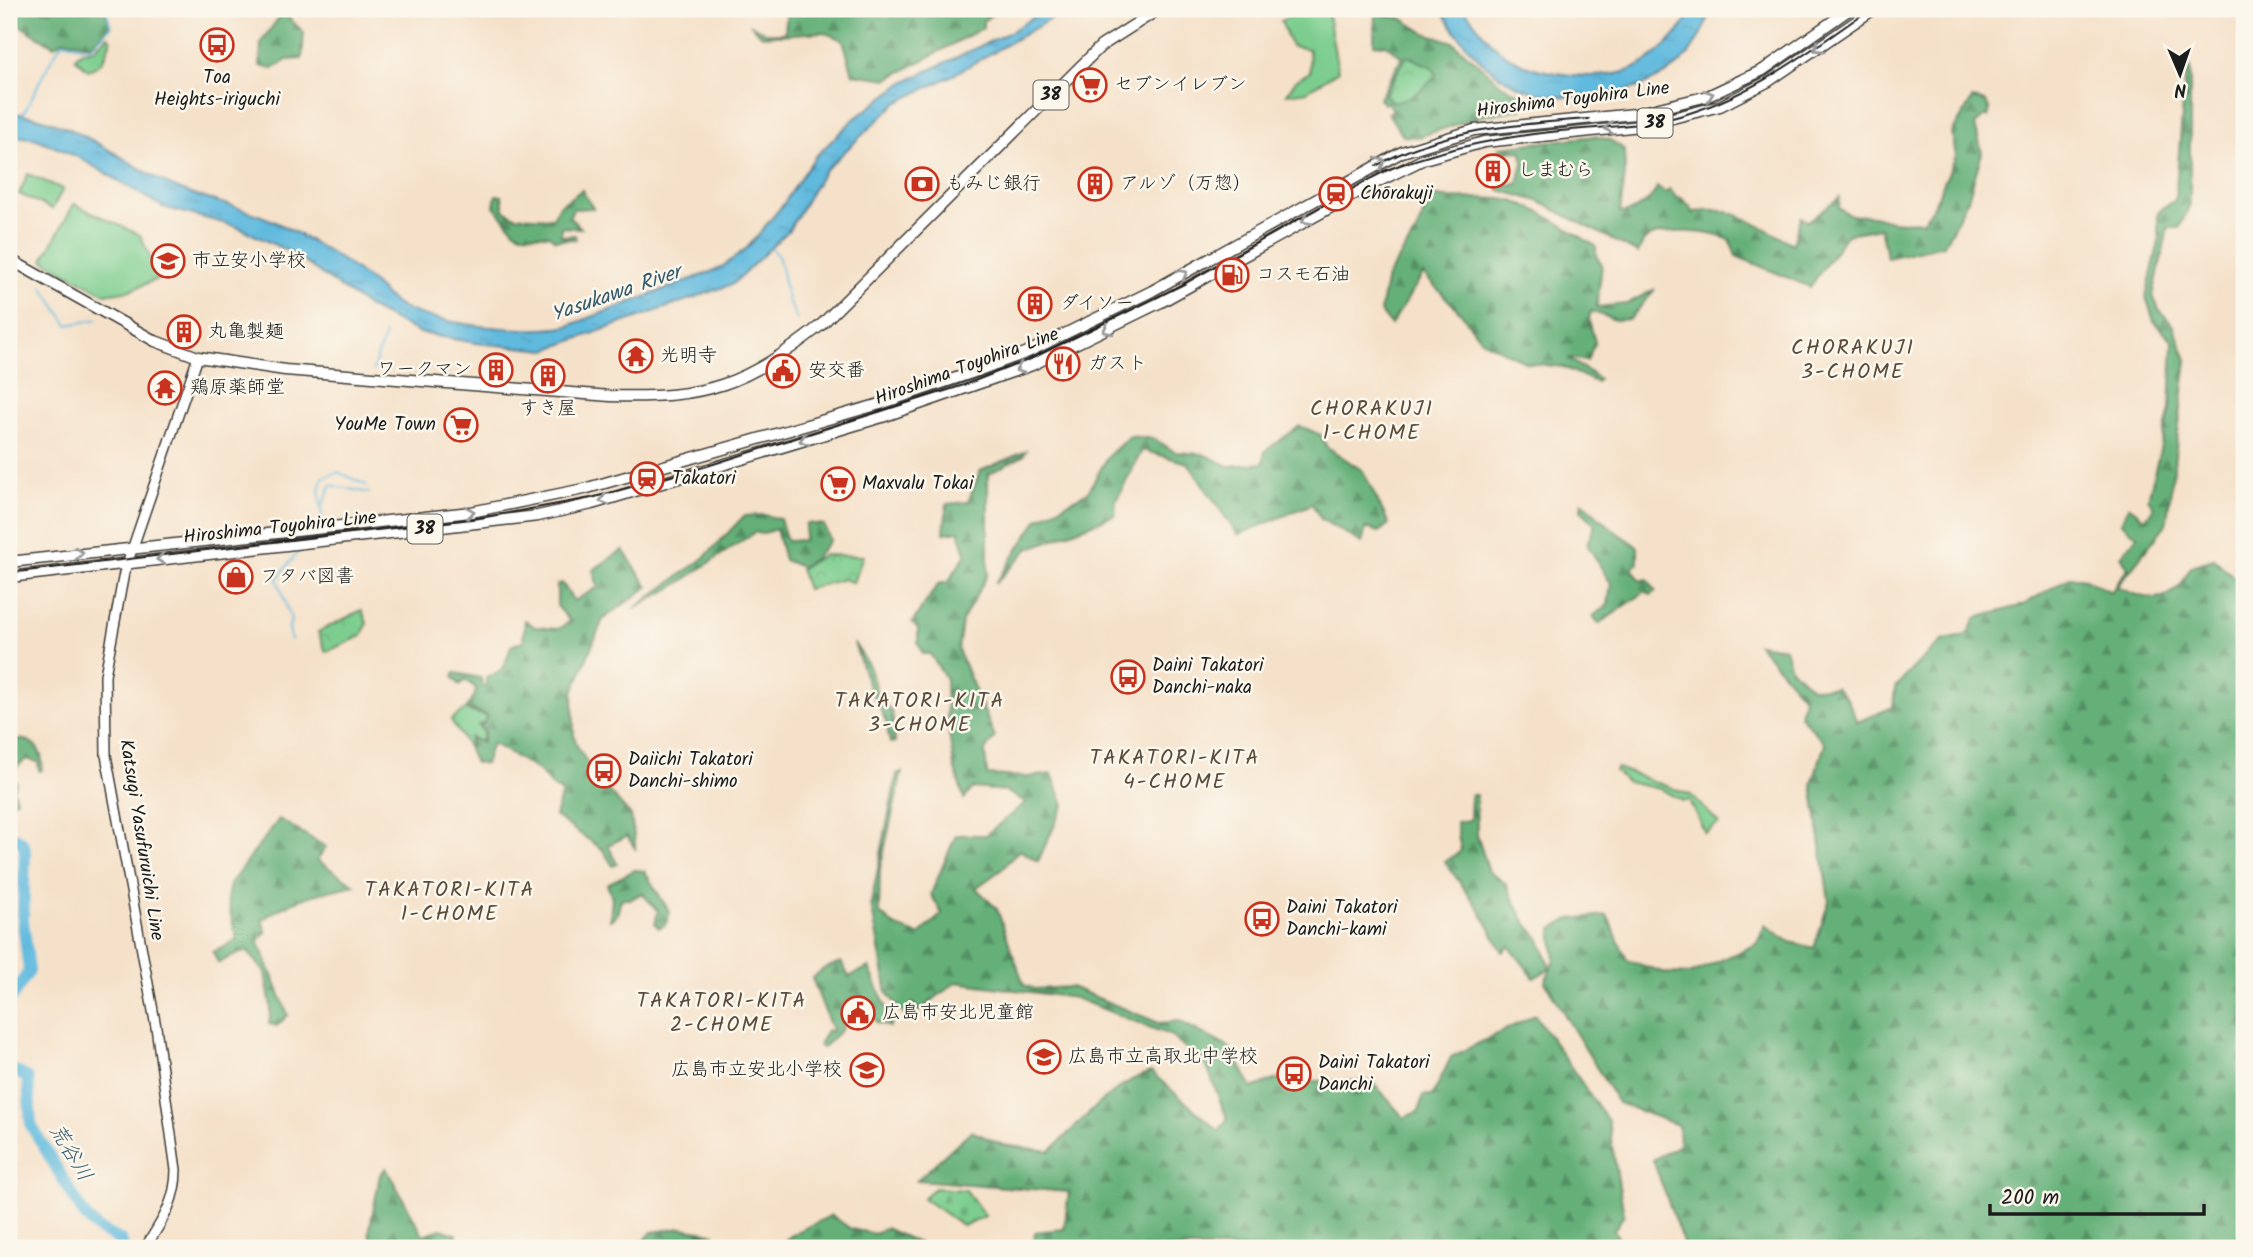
<svg xmlns="http://www.w3.org/2000/svg" width="2253" height="1257" font-family="Kalam,'Klee One',sans-serif">
	<defs>
		<pattern id="forest-firs" width="22" height="20" patternUnits="userSpaceOnUse" patternTransform="scale(1.75)"><rect width="22" height="20" fill="#65b079"/><path d="M5 1l3.5 6h-7zM16 11l3.5 6h-7z" fill="#528e62"/></pattern>
		<pattern id="cemetery-stones" width="16" height="16" patternUnits="userSpaceOnUse" patternTransform="scale(1.75)"><rect width="16" height="16" fill="#7ccd8e"/><path d="M2 7V4a2 2 0 0 1 4 0v3zM10 15v-3a2 2 0 0 1 4 0v3z" fill="#6baf7a"/></pattern>
		<pattern id="park-crowns" width="20" height="18" patternUnits="userSpaceOnUse" patternTransform="scale(1.75)"><rect width="20" height="18" fill="#7ccd8e"/><path d="M2 6a3 3 0 1 1 6 0M12 15a3 3 0 1 1 6 0" fill="none" stroke="#6baf7a"/></pattern>
		<pattern id="water-ripples" width="26" height="14" patternUnits="userSpaceOnUse" patternTransform="scale(1.75)"><rect width="26" height="14" fill="#61bade"/><path d="M2 4q2-2 4 0t4 0M15 11q2-2 4 0t4 0" fill="none" stroke="#549fbe"/></pattern>
	</defs>
	<rect width="100%" height="100%" fill="#fbf7ec"/>
	<filter id="ink" filterUnits="userSpaceOnUse"><feTurbulence type="fractalNoise" baseFrequency=".0143" numOctaves="2"/><feDisplacementMap in="SourceGraphic" scale="14" xChannelSelector="R" yChannelSelector="G"/><feConvolveMatrix kernelMatrix="1 2 1 2 8 2 1 2 1" color-interpolation-filters="sRGB"/></filter>
	<filter id="wash" filterUnits="userSpaceOnUse"><feTurbulence type="fractalNoise" baseFrequency=".00686" numOctaves="4" result="noise"/><feDisplacementMap in="SourceGraphic" scale="28" xChannelSelector="R" yChannelSelector="G"/><feGaussianBlur stdDeviation="1.57" result="paint"/><feColorMatrix in="noise" values="0 0 0 0 0 0 0 0 0 0 0 0 0 0 0 0 0 1.4 0 .05"/><feComposite in="paint" operator="in"/></filter>
	<g filter="url(#wash)">
		<rect width="100%" height="100%" fill="#f5e1c9"/>
		<path fill="#7ccd8e" stroke="#4c7455" stroke-width="2" d="M1327,9l11,62 -31,20 -20,3 9,-14 14,-8 -1,-23 -18,-3 -10,-25 20,-11z
			M108,36l3,3c-5,15 -6,26 -23,31l-13,-12 7,-7 11,-1z
			M28,174l35,15 -11,20 -33,-15z
			M74,204l66,31 20,43 -29,12 -26,4 -62,-34z
			M464,710l22,6 -2,7 -6,2 5,7 -2,10 -11,-5 -2,10 -17,-27z
			M1617,768l74,27 28,28 -14,10 -16,-33 -6,1 -23,-12 -33,-7 -12,-11z"/>
		<path fill="url(#forest-firs)" stroke="#40664a" stroke-width="2" d="M9,9h96l5,18 -19,18 -27,-5 -10,6 -45,-27z
			M787,9l140,5 6,-5h67l-17,12v7l-95,51 -35,-5 -10,-34 -20,-8 -61,4 -12,-12 16,9h19z
			M283,12l21,21 -2,26 -15,1 -14,9 -13,-3 1,-24z
			M1375,13l26,5 24,15 28,9 49,43 20,10 -1,14 -40,7 -62,21 -16,-1 -15,-23 5,-3 -5,-8 -4,2 -5,-5 23,-42 -16,-12 -12,-1z
			M2190,67v138l-11,23h-11l-15,68 6,14 15,16 13,34 -19,152 -2,12 -49,63c21,9 45,20 63,-1 5,-6 6,-14 12,-20l22,-7 30,27v662h-559l-32,-88 26,-15 -1,-20 -60,-22 -73,-121 10,-23 -3,-30 18,-10 37,-4 20,45 38,13 25,1 67,-30 8,-19 25,17 24,6 15,-47 -17,-117 13,-40 -25,-29 4,-18 -46,-53 27,4 6,21 21,19 24,-1 12,13 9,22 36,-15 2,-20 22,-23 25,-23 25,-6 9,-17 47,-13 47,-28 15,2 26,13 17,-24 -7,-12 16,-20 -16,-14 8,-16 16,13 9,-12 -6,-8 22,-90 3,-68 -19,-20 -8,-24 15,-64 -3,1v-22l17,-12 11,-132z
			M1972,99l14,3 4,7 -2,8 -4,-1 -9,9 7,28 -14,46 -24,46 -57,13 -7,-30 -33,6 -37,53 -74,-31 -6,-16c-20,-9 -68,-13 -86,0l-6,13 -100,-52 -39,-11v-5l19,-1 5,-22 -1,-11 -22,1 -1,-5 96,-11 15,4 14,9 1,25 -5,38c14,3 33,-13 37,-25l9,6 4,-4 7,10 3,-2 11,10 2,6c32,-13 71,16 100,31l8,-27 7,4 32,-24 -1,11c14,12 23,5 38,9 19,6 26,5 46,4l11,-16 22,-49 -4,-23z
			M582,190l11,18 -20,1 -4,8 12,11 -20,-1v9l14,-1 1,4 -21,1 -6,-5 -27,-1 -7,-3 -21,-25 2,-11 6,1 2,14 11,6 38,2 6,-12z
			M1430,196c26,6 52,-1 77,4 31,6 62,31 89,46v10l6,8 -5,43 30,-3 28,-15 -25,30 -15,1 -24,-9 -2,9 6,22 -8,19 -19,-3 31,21 -3,3 -33,-15 -36,-4 -46,-23 -21,-28 -37,-38 -32,51 -11,-14 7,-34 31,-48z
			M1300,426l21,9 5,11 37,25 26,53 -10,8 -13,-4 -4,15 -41,-24 -9,-15 -74,31 -50,-72 -46,-13 -26,51 -1,14 -87,34 -33,35 43,-65 50,-27 20,-36 22,-20 24,3 21,13 28,2 26,12 34,-3 2,-12z
			M1026,451l-3,5 -35,18v100l-26,47 -4,29 37,87 -10,13 2,25 41,2 24,-3 12,31 -26,56 -19,-11 -17,19 -26,19 21,21 27,76 11,4 36,-2 88,36 20,-2 51,27 22,40 47,-17 7,10h66l32,37 15,-7 4,-16h10l18,-38 84,-42 73,106 16,94 -10,15 10,18h-578l-12,-6 1,-10 29,-3 5,-37 -152,-12 54,-49 32,14 47,6c29,-26 63,-69 101,-79l68,59 8,-12 -20,-52 -35,-31 -97,-38 -119,-16 -48,37 -21,-26 -16,-90 26,-129 5,-2 -22,97 -1,43 15,14 25,9 23,-21 -11,-20 25,-59h30l40,-33 -21,-11 -32,-3 -9,11 -10,-33 -7,-46 -1,-41 -16,-25h-7l-5,-11v-15l-6,-5 26,-39 10,-2 18,-28 -7,-23 -15,2 3,-29 21,-2 12,-31z
			M1582,502l30,27 26,18v16l-6,5 9,13 6,-2 9,12 -5,4 -5,-4 -47,33 -6,-8 15,-11 3,-21 -24,-40 8,-20 -14,-14z
			M764,515l16,4 7,22 17,-1 2,-17 18,2 6,15 -16,19 -13,8 -17,-7 -8,-31 -15,5 -6,-2 -77,52 -44,25 71,-52 39,-41z
			M623,550l25,37 -45,32 -30,73 1,44 4,12 19,30 34,38 5,34 -9,-14 -19,9 9,19 -4,2 -10,-16 -48,-34 7,-24 -8,-4 -15,-17 -47,-28 -7,21 -10,-1 -6,-13 2,-12 11,5 3,-11 -5,-7 4,-1 3,-9 -21,-6 9,-14 1,-7 -11,-8 -5,5 -7,-8 2,-4 26,5 1,8 3,1 2,-11c17,-1 20,-17 24,-30l12,-5 2,-21 10,7 23,2 12,-8 -13,-15v-21l5,-2 12,18 24,-14 -5,-17z
			M854,643l15,23 9,30 14,16 3,30 -5,1 -4,-22 -17,-34z
			M9,733l6,7c19,-3 29,12 27,30l-3,1 -1,-9 -12,-3 -14,12 4,11 -3,8 3,9 -7,6z
			M1471,795h5l1,40 12,37 16,11 20,39 14,16 10,24v7l-15,9 -25,-32 -6,6 -24,-43 -34,-47 16,-11 -5,-29 14,-2z
			M279,819l47,28 -9,13 38,25c-35,8 -63,13 -93,35l4,12 -8,9 30,74 -11,11 -8,-2 2,-17 -6,-35 -19,-22 -28,13 -5,-11 24,-12 -10,-41 3,-15z
			M635,870l9,1 25,40c0,8 -1,14 -10,17l-4,-4 3,-13 -16,-18 -11,6h-10l-4,16 -7,5 2,-22 -5,-14z
			M841,962l8,15 20,-10 23,54 -2,6 -13,-4 -18,-29 -18,11 2,23 -21,20 -3,-3 8,-15 4,2 1,-2 -20,-52 13,-10z
			M386,1168l37,67 18,-6 15,5 3,14h-84l-6,-15 11,-58z
			M831,1215l20,14 24,5 10,-6 44,20h-149c8,-17 36,-23 51,-33z
			M682,1228l30,5 17,15h-91l14,-16z"/>
		<path fill="url(#cemetery-stones)" stroke="#4c7455" stroke-width="2" d="M935,1188l31,2 19,26 -22,10 -40,-28z"/>
		<path fill="url(#park-crowns)" stroke="#4c7455" stroke-width="2" d="M1407,56l25,11 4,7c-10,16 -25,24 -43,28l-8,-7z
			M824,555l39,1 -10,27 -9,-4 -37,10 -7,-20z
			M362,610l5,13 -5,13 -36,16 -8,-20z"/>
		<path fill="url(#water-ripples)" stroke="#3e6b7d" stroke-width="2" d="M1046,9h22l-117,67 -55,27 -72,68 -35,59 -56,54 -187,66 -70,-7 -56,-10 -50,-25 -80,-56 -55,-26 -72,-19 -85,-50 -41,-18 -28,-4v-22c52,2 105,41 149,66 36,21 78,24 115,42 29,14 70,38 95,58 10,8 18,18 28,25 31,20 136,31 172,22l153,-58 27,-21 34,-41 33,-49 39,-38 50,-37 106,-50z
			M1441,9h23c12,15 23,32 39,44 28,22 97,30 130,16 23,-10 50,-38 60,-60h19c-6,15 -14,34 -25,47 -38,44 -133,54 -181,24 -27,-16 -50,-45 -65,-71z"/>
		<g fill="none" stroke-linecap="round" stroke-linejoin="round">
			<path stroke="#61bade" stroke-width="2" d="M23,114c14,-24 23,-50 40,-72l27,6 21,-21 -5,-18
				M772,249l7,9 9,43 9,18
				M42,286l26,39 30,-6
				M373,370l12,-36
				M323,505l8,-20 38,8
				M321,520c3,-16 -7,-30 3,-43l14,-5 28,13
				M291,640l-2,-12 2,-9 -14,-40 23,-30"/>
			<path stroke="#61bade" stroke-width="12" d="M9,835l12,6 4,7 -2,72 6,51 -20,30
				M9,1068l19,10 3,47 7,12 47,79 13,13 22,11 4,8"/>
		</g>
	</g>
	<g filter="url(#ink)">
		<g fill="none" stroke-linecap="round" stroke-linejoin="round">
			<defs>
				<path id="secondary" d="M145,1248c16,-25 31,-46 31,-78l-20,-143 -50,-272 -1,-80 19,-102 74,-216"/>
				<path id="primary" d="M9,259l146,82 43,16 87,13 325,26c97,3 136,-11 211,-71l280,-279 58,-37
					M9,562l462,-50 113,-23 296,-85 91,-31 57,-21 124,-61 250,-139 72,-22 161,-16 73,-18 55,-26 87,-61
					M9,577l529,-61 54,-12 290,-87 150,-52 129,-63 208,-116 55,-27 60,-17 157,-16 79,-20 49,-25 105,-72"/>
			</defs>
			<use href="#secondary" stroke="#3d3a36" stroke-width="12"/>
			<use href="#primary" stroke="#3d3a36" stroke-width="13"/>
			<use href="#secondary" stroke="#fff" stroke-width="9"/>
			<use href="#primary" stroke="#fff" stroke-width="10"/>
			<path stroke="#1c1c1c" stroke-width="2" d="M1376,166c65,-37 140,-42 213,-47
				M9,573l471,-55 111,-20 113,-31 260,-82 64,-25 158,-77 198,-112c57,-22 116,-34 176,-40 39,-4 78,-4 116,-14 75,-20 132,-65 194,-108"/>
		</g>
		<defs><path id="oneway-chevron" d="M-2-3.5L2.5 0L-2 3.5" fill="none" stroke-width="1.6" stroke-linecap="round" stroke-linejoin="round" transform="scale(1.75)"/></defs>
		<g stroke="#999">
			<use href="#oneway-chevron" transform="translate(1818 48) rotate(146)"/>
			<use href="#oneway-chevron" transform="translate(1709 95) rotate(-20)"/>
			<use href="#oneway-chevron" transform="translate(1609 128) rotate(176)"/>
			<use href="#oneway-chevron" transform="translate(1381 162) rotate(-27)"/>
			<use href="#oneway-chevron" transform="translate(1306 220) rotate(151)"/>
			<use href="#oneway-chevron" transform="translate(1183 274) rotate(-29)"/>
			<use href="#oneway-chevron" transform="translate(1107 330) rotate(153)"/>
			<use href="#oneway-chevron" transform="translate(1020 369) rotate(159)"/>
			<use href="#oneway-chevron" transform="translate(804 440) rotate(163)"/>
			<use href="#oneway-chevron" transform="translate(604 500) rotate(164)"/>
			<use href="#oneway-chevron" transform="translate(470 512) rotate(-8)"/>
			<use href="#oneway-chevron" transform="translate(79 553) rotate(-5)"/>
			<use href="#oneway-chevron" transform="translate(161 559) rotate(173)"/>
		</g>
	</g>
	<defs>
		<symbol id="bus-ring" viewBox="-11 -11 22 22"><circle r="9.5" fill="#fbf7ec" stroke="#c8321e" stroke-width="1.5"/><path d="M-5-6H5V4H4V6H2V4H-2V6H-4V4H-5ZM-3.5-4V0h7V-4ZM-3.5 1.2v1.5H-2V1.2ZM2 1.2v1.5H3.5V1.2Z" fill="#c8321e"/></symbol>
		<symbol id="supermarket-ring" viewBox="-11 -11 22 22"><circle r="9.5" fill="#fbf7ec" stroke="#c8321e" stroke-width="1.5"/><path d="M-6-5.5h2.5l.6 2H6L4.5 2H-2.5L-4.4-4H-6ZM-1.5 3.2a1.3 1.3 0 1 0 .1 0ZM3 3.2a1.3 1.3 0 1 0 .1 0Z" fill="#c8321e"/></symbol>
		<symbol id="building-ring" viewBox="-11 -11 22 22"><circle r="9.5" fill="#fbf7ec" stroke="#c8321e" stroke-width="1.5"/><path d="M-4-6H4V6H1V3H-1V6H-4ZM-2.5-4.3h1.7v1.8h-1.7ZM.8-4.3h1.7v1.8H.8ZM-2.5-1h1.7V.8h-1.7ZM.8-1h1.7V.8H.8Z" fill="#c8321e"/></symbol>
		<symbol id="bank-ring" viewBox="-11 -11 22 22"><circle r="9.5" fill="#fbf7ec" stroke="#c8321e" stroke-width="1.5"/><path d="M-6-4H6V4H-6ZM0-2.3a2.3 2.3 0 1 0 0 4.6a2.3 2.3 0 1 0 0-4.6Z" fill="#c8321e"/></symbol>
		<symbol id="station-ring" viewBox="-11 -11 22 22"><circle r="9.5" fill="#fbf7ec" stroke="#c8321e" stroke-width="1.5"/><path d="M-3-6H3Q5-6 5-4V2Q5 4 3 4L4.5 6H3L1.5 4h-3L-3 6H-4.5L-3 4Q-5 4-5 2V-4Q-5-6-3-6ZM-3.5-4v3h7v-3ZM-3.5 1v1.5H-2V1ZM2 1v1.5H3.5V1Z" fill="#c8321e"/></symbol>
		<symbol id="school-ring" viewBox="-11 -11 22 22"><circle r="9.5" fill="#fbf7ec" stroke="#c8321e" stroke-width="1.5"/><path d="M0-5L7-2L0 1L-7-2ZM-4 1L0 2.5L4 1V4Q0 6-4 4Z" fill="#c8321e"/></symbol>
		<symbol id="fuel-ring" viewBox="-11 -11 22 22"><circle r="9.5" fill="#fbf7ec" stroke="#c8321e" stroke-width="1.5"/><path d="M-5.5-6h7V0h2V4h1.3V-2.5L3-4.5l.8-.8L6-3V5H2.5V1h-1V6h-7ZM-4.2-4.7v3.2H.2V-4.7Z" fill="#c8321e"/></symbol>
		<symbol id="temple-ring" viewBox="-11 -11 22 22"><circle r="9.5" fill="#fbf7ec" stroke="#c8321e" stroke-width="1.5"/><path d="M0-6L5-2H3V0L6.5 2.5H4V6H1.5V3h-3V6H-4V2.5H-6.5L-3 0V-2H-5Z" fill="#c8321e"/></symbol>
		<symbol id="restaurant-ring" viewBox="-11 -11 22 22"><circle r="9.5" fill="#fbf7ec" stroke="#c8321e" stroke-width="1.5"/><path d="M-5-6h1v4h1v-4h1v4h1v-4h1v5L-1.5 .5V6h-2V.5L-5-1ZM5-6V6H3V1.5H1.5Q1.5-4 5-6Z" fill="#c8321e"/></symbol>
		<symbol id="civic-ring" viewBox="-11 -11 22 22"><circle r="9.5" fill="#fbf7ec" stroke="#c8321e" stroke-width="1.5"/><path d="M-.6-6.5H3V-4.5H.6V-3L4-1V1h2V6H-6V1h2V-1L-.6-3ZM-1.2 2.5V6h2.4V2.5Z" fill="#c8321e"/></symbol>
		<symbol id="shop-ring" viewBox="-11 -11 22 22"><circle r="9.5" fill="#fbf7ec" stroke="#c8321e" stroke-width="1.5"/><path d="M-5-2.5h2.3a2.7 3.5 0 0 1 5.4 0H5L5.5 6h-11ZM-1.5-2.5h3a1.5 2.3 0 0 0-3 0Z" fill="#c8321e"/></symbol>
	</defs>
	<g fill-rule="evenodd">
		<use href="#bus-ring" x="198" y="26" width="38" height="38"/>
		<use href="#supermarket-ring" x="1071" y="66" width="38" height="38"/>
		<use href="#building-ring" x="1474" y="152" width="38" height="38"/>
		<use href="#bank-ring" x="903" y="165" width="38" height="38"/>
		<use href="#building-ring" x="1076" y="165" width="38" height="38"/>
		<use href="#station-ring" x="1317" y="175" width="38" height="38"/>
		<use href="#school-ring" x="149" y="242" width="38" height="38"/>
		<use href="#fuel-ring" x="1213" y="256" width="38" height="38"/>
		<use href="#building-ring" x="1016" y="285" width="38" height="38"/>
		<use href="#building-ring" x="165" y="313" width="38" height="38"/>
		<use href="#temple-ring" x="617" y="337" width="38" height="38"/>
		<use href="#restaurant-ring" x="1044" y="345" width="38" height="38"/>
		<use href="#building-ring" x="477" y="351" width="38" height="38"/>
		<use href="#civic-ring" x="764" y="352" width="38" height="38"/>
		<use href="#building-ring" x="529" y="357" width="38" height="38"/>
		<use href="#temple-ring" x="146" y="369" width="38" height="38"/>
		<use href="#supermarket-ring" x="442" y="406" width="38" height="38"/>
		<use href="#station-ring" x="628" y="460" width="38" height="38"/>
		<use href="#supermarket-ring" x="819" y="465" width="38" height="38"/>
		<use href="#shop-ring" x="217" y="558" width="38" height="38"/>
		<use href="#bus-ring" x="1109" y="658" width="38" height="38"/>
		<use href="#bus-ring" x="585" y="752" width="38" height="38"/>
		<use href="#bus-ring" x="1243" y="900" width="38" height="38"/>
		<use href="#civic-ring" x="839" y="994" width="38" height="38"/>
		<use href="#school-ring" x="1025" y="1038" width="38" height="38"/>
		<use href="#school-ring" x="848" y="1051" width="38" height="38"/>
		<use href="#bus-ring" x="1275" y="1055" width="38" height="38"/>
	</g>
	<g text-anchor="middle" dominant-baseline="central" stroke-width="5" stroke-linejoin="round" paint-order="stroke">
		<g fill="#fbf7ec" stroke="#5f5e5a" stroke-width="2">
			<rect x="1033.5" y="80.5" width="35" height="29" rx="5"/>
			<rect x="1637.5" y="108.5" width="35" height="29" rx="5"/>
			<rect x="407.5" y="514.5" width="35" height="29" rx="5"/>
		</g>
		<g font-size="18" font-weight="bold" fill="#1c1c1c">
			<text x="1051" y="95">38</text>
			<text x="1655" y="123">38</text>
			<text x="425" y="529">38</text>
		</g>
		<g font-size="19" fill="#1c1c1c" stroke="#fbf7ec" text-anchor="start">
			<text x="217" y="78" text-anchor="middle">Toa<tspan x="217" dy="22">Heights-iriguchi</tspan></text>
			<text x="1114" y="85">セブンイレブン</text>
			<text x="1518" y="171">しまむら</text>
			<text x="946" y="184">もみじ銀行</text>
			<text x="1120" y="184">アルゾ（万惣）</text>
			<text x="1360" y="194">Chōrakuji</text>
			<text x="192" y="261">市立安小学校</text>
			<text x="1256" y="275">コスモ石油</text>
			<text x="1060" y="304">ダイソー</text>
			<text x="208" y="332">丸亀製麺</text>
			<text x="660" y="356">光明寺</text>
			<text x="1088" y="364">ガスト</text>
			<text x="472" y="370" text-anchor="end">ワークマン</text>
			<text x="808" y="371">安交番</text>
			<text x="190" y="388">鶏原薬師堂</text>
			<text x="548" y="409" text-anchor="middle">すき屋</text>
			<text x="436" y="425" text-anchor="end">YouMe Town</text>
			<text x="672" y="479">Takatori</text>
			<text x="862" y="484">Maxvalu Tokai</text>
			<text x="260" y="577">フタバ図書</text>
			<text x="1152" y="666">Daini Takatori<tspan x="1152" dy="22">Danchi-naka</tspan></text>
			<text x="628" y="760">Daiichi Takatori<tspan x="628" dy="22">Danchi-shimo</tspan></text>
			<text x="1286" y="908">Daini Takatori<tspan x="1286" dy="22">Danchi-kami</tspan></text>
			<text x="882" y="1013">広島市安北児童館</text>
			<text x="1068" y="1057">広島市立高取北中学校</text>
			<text x="1318" y="1063">Daini Takatori<tspan x="1318" dy="22">Danchi</tspan></text>
			<text x="842" y="1070" text-anchor="end">広島市立安北小学校</text>
		</g>
		<g font-size="19" fill="#1c1c1c" stroke="#fbf7ec">
			<text transform="translate(1573 100) rotate(-7)">Hiroshima Toyohira Line</text>
			<text transform="translate(967 367) rotate(-20)">Hiroshima Toyohira Line</text>
			<text transform="translate(280 528) rotate(-6)">Hiroshima Toyohira Line</text>
			<text transform="translate(141 840) rotate(81)">Katsugi Yasufuruichi Line</text>
		</g>
		<g font-size="21" font-style="italic" fill="#385b6a" stroke="#fbf7ec">
			<text transform="translate(616 294) rotate(-19)">Yasukawa River</text>
			<text transform="translate(70 1153) rotate(59)">荒谷川</text>
		</g>
		<g font-size="21" letter-spacing="2" fill="#5b4b3b" stroke="#fbf7ec">
			<text x="1853" y="348">CHORAKUJI<tspan x="1853" dy="24">3-CHOME</tspan></text>
			<text x="1372" y="409">CHORAKUJI<tspan x="1372" dy="24">1-CHOME</tspan></text>
			<text x="920" y="701">TAKATORI-KITA<tspan x="920" dy="24">3-CHOME</tspan></text>
			<text x="1175" y="758">TAKATORI-KITA<tspan x="1175" dy="24">4-CHOME</tspan></text>
			<text x="450" y="890">TAKATORI-KITA<tspan x="450" dy="24">1-CHOME</tspan></text>
			<text x="722" y="1001">TAKATORI-KITA<tspan x="722" dy="24">2-CHOME</tspan></text>
		</g>
	</g>
	<rect width="2253" height="1257" fill="none" stroke="#fbf7ec" stroke-width="35"/>
	<g transform="translate(2180 74) rotate(178)" stroke="#fbf7ec" stroke-width="5" paint-order="stroke">
	<path d="M0-5L12 26L0 18L-12 26Z" fill="#1c1c1c"/>
	<text y="-10" font-size="19" font-weight="bold" text-anchor="middle" fill="#1c1c1c">N</text>
	</g>
	<path d="M1990 1204v10h214v-10" fill="none" stroke="#1c1c1c" stroke-width="3.5"/>
	<text x="2001" y="1204" font-size="21" fill="#1c1c1c" stroke="#fbf7ec" stroke-width="5" paint-order="stroke">200 m</text>
</svg>
